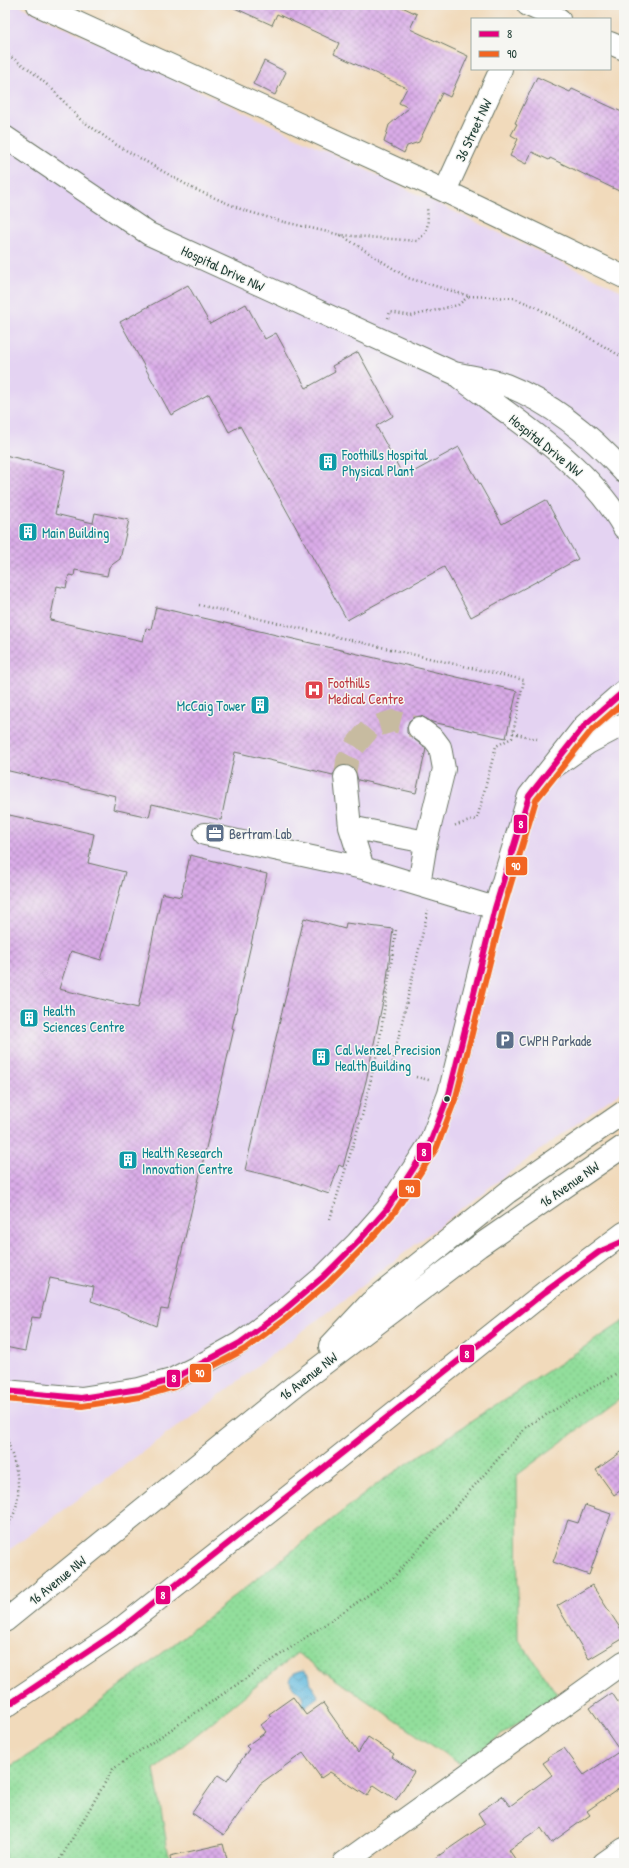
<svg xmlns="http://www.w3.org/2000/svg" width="629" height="1868" font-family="'Patrick Hand',sans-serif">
	<defs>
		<pattern id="park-dots" width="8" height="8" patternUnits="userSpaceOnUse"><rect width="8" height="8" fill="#92de9b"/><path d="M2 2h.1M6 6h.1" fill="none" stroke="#7dbf86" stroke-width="1.8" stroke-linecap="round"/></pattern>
		<pattern id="water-waves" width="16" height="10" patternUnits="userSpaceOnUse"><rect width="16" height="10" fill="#61b9de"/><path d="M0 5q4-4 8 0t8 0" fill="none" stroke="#4f98b5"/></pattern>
		<pattern id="building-cross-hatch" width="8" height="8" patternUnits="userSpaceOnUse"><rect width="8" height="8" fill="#daace8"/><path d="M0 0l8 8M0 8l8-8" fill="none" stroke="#b08dbd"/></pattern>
	</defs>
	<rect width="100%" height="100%" fill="#f6f6f2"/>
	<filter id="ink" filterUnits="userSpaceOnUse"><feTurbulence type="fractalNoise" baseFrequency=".025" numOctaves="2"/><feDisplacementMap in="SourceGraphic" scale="8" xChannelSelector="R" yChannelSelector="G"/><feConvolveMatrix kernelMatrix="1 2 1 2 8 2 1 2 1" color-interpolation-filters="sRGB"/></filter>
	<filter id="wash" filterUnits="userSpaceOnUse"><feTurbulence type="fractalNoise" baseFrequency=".012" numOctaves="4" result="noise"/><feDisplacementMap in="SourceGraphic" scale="16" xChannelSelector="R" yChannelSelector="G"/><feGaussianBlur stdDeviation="0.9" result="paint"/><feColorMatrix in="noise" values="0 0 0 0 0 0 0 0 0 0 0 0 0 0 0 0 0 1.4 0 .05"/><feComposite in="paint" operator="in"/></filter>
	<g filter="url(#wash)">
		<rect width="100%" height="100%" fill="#f1dabb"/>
		<path fill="#e4d3f2" d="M5,5h13l606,287v797l-130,95 -285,219 -204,150z"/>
		<path fill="url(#park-dots)" stroke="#588e68" d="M624,1321v74l-107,80 1,164 39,55 -96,71 -164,-112 -143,116 16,94h-165v-93l47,-30 329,-259z"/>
		<path fill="url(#water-waves)" stroke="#407b89" d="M303,1670l6,4 2,11 8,12 -14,10 -3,-5 2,-2c-2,-12 -22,-12 -10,-27z"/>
		<g id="blocks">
			<path fill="url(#building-cross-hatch)" d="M228,5h170l19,9 -7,15 58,27 -18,41 -8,-4 -23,49 -12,4 -3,7 -20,-11 5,-17 20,-17 -10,-5 8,-15 -73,-34 5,-11 -62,-29 -5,11z
				M264,61l22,11 -11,23 -22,-11z
				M537,77l33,15 2,-3 52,24v67l-5,11 -69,-33 -1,2 -17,-8 -6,12 -16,-8 8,-17 -7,-4 6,-11 -2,-1z
				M188,285l22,39 36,-20 19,35 11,-6 30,55 29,-16 -3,-6 26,-14 35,64 -17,10 28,51 55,-30 43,77 44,-24 32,59 -107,58 -27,-50 -97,53 -107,-194 -11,6 -20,-38 -38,21 -51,-93z
				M5,455l60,15 -10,44 38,9 2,-10 34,7 -9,39 -11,8 -2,9 -32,-6 -1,6 -5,-1 -3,13 -9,-2 -7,34 93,21 3,-13 5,1 5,-22 361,84 -11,47 -74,-16 -11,-6 -7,1 -5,4 -2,6v6l19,16 -10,44 -58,-13 -3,-10 -5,-5h-6l-6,2 -5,8 -98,-23 -14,68 -69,-16 -3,13 -36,-8 3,-13 -111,-26z
				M5,814l89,20 -6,29 37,9 -24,88 -30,-9 -12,38 79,19 24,-115 19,4 9,-42 77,19 -35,154 2,1 -66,281 -7,-1 -4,17 -37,-15 -29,-10 3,-14 -44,-9 -10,40 -8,-1 -7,34 -20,-4z
				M304,918l41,11 1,-6 47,6 -7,58 -20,94 -23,86 -4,-2 -10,29 -41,-14 -43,-10z
				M624,1450v38l-10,7 -18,-25z
				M585,1505l26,9 -22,61 -36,-13 15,-42 10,3z
				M592,1585l32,49v4l-35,21 -32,-53z
				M612,1693l12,18v74l-37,26 3,4 -39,28 -10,-15 -32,22 9,13h-90l57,-39 -7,-11 24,-17 8,10 42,-31 -9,-12 6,-4 -1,-2 16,-9 20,27 36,-24 -30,-43z
				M293,1697l13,18 17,-12 35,50 10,-16 26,17 -2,3 22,15 -18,28 -22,-15 -7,11 -37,-24 -9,6 -18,-25 -43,31 -36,51 -32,-22 26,-38 9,6 22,-32 -3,-3 20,-14 -5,-7 10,-8 -2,-3z
				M223,1844l5,19h-57l-1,-7z"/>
		</g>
	</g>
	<g filter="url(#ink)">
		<use href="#blocks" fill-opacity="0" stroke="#687463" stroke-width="1"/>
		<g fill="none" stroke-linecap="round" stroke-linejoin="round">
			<path stroke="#c7bba0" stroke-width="22" stroke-dasharray="22 11" stroke-linecap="butt" d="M345,777l2,-16 8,-15 15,-18 23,-7 26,7"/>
			<defs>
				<path id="minor" d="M38,5l407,186 179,86
					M528,5l31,14
					M610,43l14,6
					M5,137l144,97 305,139c17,4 36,6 52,12 45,18 86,51 118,87
					M445,191l56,-122
					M460,378c56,42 130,88 164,150
					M419,728l15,11 6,8 4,22 -18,73 -7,43 76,23
					M345,777l5,50 13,41 56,17
					M350,827l76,15
					M205,834l158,34
					M5,1391l76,7 58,-9 32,-9 30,-15 39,-22 43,-32 40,-34 34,-34 30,-34 34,-52 9,-14 19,-49 46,-186 34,-112 56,-71 39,-34
					M344,1863l280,-201
					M604,1863l20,-14"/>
				<path id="highway" d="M551,769l37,-26 36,-19
					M330,1346l41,-44 137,-110 116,-80
					M5,1621l287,-233 187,-142 145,-100
					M5,1707l109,-73 211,-166 220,-176 79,-59"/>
			</defs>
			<use href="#minor" stroke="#687463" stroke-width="24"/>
			<use href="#highway" stroke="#687463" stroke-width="24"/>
			<path stroke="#687463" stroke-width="2.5" stroke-dasharray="1 3" stroke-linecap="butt" d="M5,53l25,17 23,20 27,29 35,25 79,45 49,21 37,11 61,14
				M469,296l45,2 22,9 88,51
				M388,318l2,-6 21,4 47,-11 11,-9 -61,-18 -67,-43 76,6c13,-10 11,-19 10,-34
				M199,605l325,75 -12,58 -16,8 -19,73 -24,7
				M513,733l24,6
				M370,1065l25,6
				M391,1070l37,-160
				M416,1077l13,3
				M330,1219l32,-103 17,-71 17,-115
				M5,1431c7,27 19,51 10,80 -2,6 -7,13 -10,19
				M58,1863l55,-94 280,-191 134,-152 97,-57"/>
			<use href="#minor" stroke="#fff" stroke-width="22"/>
			<use href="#highway" stroke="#fff" stroke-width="22"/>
			<defs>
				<path id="bus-1" d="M5,1391l76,7 58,-9 32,-9 69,-37 43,-32 40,-34 34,-34 30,-34 43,-66 19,-49 46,-186 34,-112 56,-71 39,-34
					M5,1707l109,-73 431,-342 54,-40 25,-11"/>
				<path id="bus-2" d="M5,1399l77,7 58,-9 34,-10 71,-38 43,-32 40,-34 35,-35 31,-35 43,-66 19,-50 47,-187 33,-110 55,-69 33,-29"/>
			</defs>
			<use href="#bus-1" stroke="#f6f6f2" stroke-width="9"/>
			<use href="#bus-2" stroke="#f6f6f2" stroke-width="9"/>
			<use href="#bus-1" stroke="#e5007d" stroke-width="6"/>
			<use href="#bus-2" stroke="#f26522" stroke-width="6"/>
		</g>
	</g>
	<defs>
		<symbol id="building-square" viewBox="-11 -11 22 22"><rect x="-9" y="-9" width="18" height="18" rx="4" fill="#0f9aa8" stroke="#f6f6f2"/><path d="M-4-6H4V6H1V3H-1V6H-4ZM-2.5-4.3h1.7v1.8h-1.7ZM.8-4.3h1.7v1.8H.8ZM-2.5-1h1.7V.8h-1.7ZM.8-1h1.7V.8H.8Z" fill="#fff"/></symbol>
		<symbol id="hospital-square" viewBox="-11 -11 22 22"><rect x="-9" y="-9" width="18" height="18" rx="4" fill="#e0444e" stroke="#f6f6f2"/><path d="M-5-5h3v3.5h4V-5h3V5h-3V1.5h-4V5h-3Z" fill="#fff"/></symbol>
		<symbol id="office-square" viewBox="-11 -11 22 22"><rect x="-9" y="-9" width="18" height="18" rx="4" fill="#5c6f8a" stroke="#f6f6f2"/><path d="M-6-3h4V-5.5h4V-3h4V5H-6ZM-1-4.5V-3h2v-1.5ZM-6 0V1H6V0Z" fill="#fff"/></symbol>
		<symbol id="parking-square" viewBox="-11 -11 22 22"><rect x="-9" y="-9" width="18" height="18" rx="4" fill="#5c6f8a" stroke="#f6f6f2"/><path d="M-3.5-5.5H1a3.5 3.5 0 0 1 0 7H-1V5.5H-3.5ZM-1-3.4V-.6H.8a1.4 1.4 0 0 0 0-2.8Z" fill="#fff"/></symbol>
	</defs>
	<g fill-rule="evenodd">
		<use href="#building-square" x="317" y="451" width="22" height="22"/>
		<use href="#building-square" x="17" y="521" width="22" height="22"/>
		<use href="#hospital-square" x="303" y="679" width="22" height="22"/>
		<use href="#building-square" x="249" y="694" width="22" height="22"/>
		<use href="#office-square" x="204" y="822" width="22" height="22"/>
		<use href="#building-square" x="18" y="1007" width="22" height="22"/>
		<use href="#parking-square" x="494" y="1029" width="22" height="22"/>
		<use href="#building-square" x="310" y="1046" width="22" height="22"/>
		<use href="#building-square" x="117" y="1149" width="22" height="22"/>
	</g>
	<circle fill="#1f3d34" stroke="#f6f6f2" stroke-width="1.5" cx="447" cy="1099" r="3.5"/>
	<g text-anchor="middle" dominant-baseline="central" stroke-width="3" stroke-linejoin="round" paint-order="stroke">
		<g font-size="14" fill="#1f3d34" stroke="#f6f6f2">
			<text transform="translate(473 130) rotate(-65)">36 Street NW</text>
			<text transform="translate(223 268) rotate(25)">Hospital Drive NW</text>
			<text transform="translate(546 445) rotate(39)">Hospital Drive NW</text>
			<text transform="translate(569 1184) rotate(-35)">16 Avenue NW</text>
			<text transform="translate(308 1376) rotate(-38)">16 Avenue NW</text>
			<text transform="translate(57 1580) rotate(-39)">16 Avenue NW</text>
		</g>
		<g font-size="14" fill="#0d838f" stroke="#f6f6f2" text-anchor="start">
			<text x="342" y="454">Foothills Hospital<tspan x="342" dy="16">Physical Plant</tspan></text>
			<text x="42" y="532">Main Building</text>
			<text x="246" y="705" text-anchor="end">McCaig Tower</text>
			<text x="43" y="1010">Health<tspan x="43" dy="16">Sciences Centre</tspan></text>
			<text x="335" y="1049">Cal Wenzel Precision<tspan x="335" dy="16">Health Building</tspan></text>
			<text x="142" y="1152">Health Research<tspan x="142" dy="16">Innovation Centre</tspan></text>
		</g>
		<g font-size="14" fill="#be3a42" stroke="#f6f6f2" text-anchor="start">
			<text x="328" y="682">Foothills<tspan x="328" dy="16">Medical Centre</tspan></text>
		</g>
		<g font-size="14" fill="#4e5e75" stroke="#f6f6f2" text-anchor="start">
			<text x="229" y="833">Bertram Lab</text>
			<text x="519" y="1040">CWPH Parkade</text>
		</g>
	</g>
	<g stroke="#f6f6f2" stroke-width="1.5">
		<rect x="513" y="814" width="15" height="20" rx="4" fill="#e5007d"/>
		<rect x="505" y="856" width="23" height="20" rx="4" fill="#f26522"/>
		<rect x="416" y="1142" width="16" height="20" rx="4" fill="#e5007d"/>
		<rect x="398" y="1179" width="23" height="19" rx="4" fill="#f26522"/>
		<rect x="459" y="1344" width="16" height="19" rx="4" fill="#e5007d"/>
		<rect x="189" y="1363" width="23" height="20" rx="4" fill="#f26522"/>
		<rect x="166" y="1369" width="15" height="19" rx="4" fill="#e5007d"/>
		<rect x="155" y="1585" width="16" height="20" rx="4" fill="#e5007d"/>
	</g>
	<g font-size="11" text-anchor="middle" font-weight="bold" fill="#fff">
		<text x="521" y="828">8</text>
		<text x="516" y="870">90</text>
		<text x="424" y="1156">8</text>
		<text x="410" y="1193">90</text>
		<text x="467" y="1358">8</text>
		<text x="200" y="1377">90</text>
		<text x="174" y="1382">8</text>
		<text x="163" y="1599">8</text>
	</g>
	<rect width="629" height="1868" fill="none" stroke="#f6f6f2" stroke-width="20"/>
	<rect x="471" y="18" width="140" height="52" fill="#f6f6f2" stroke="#a0aca6"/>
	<rect x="479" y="31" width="20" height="6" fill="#e5007d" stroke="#a0aca6"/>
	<text x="507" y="38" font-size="12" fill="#1f3d34">8</text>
	<rect x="479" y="51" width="20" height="6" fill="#f26522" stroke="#a0aca6"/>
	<text x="507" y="58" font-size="12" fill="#1f3d34">90</text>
</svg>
